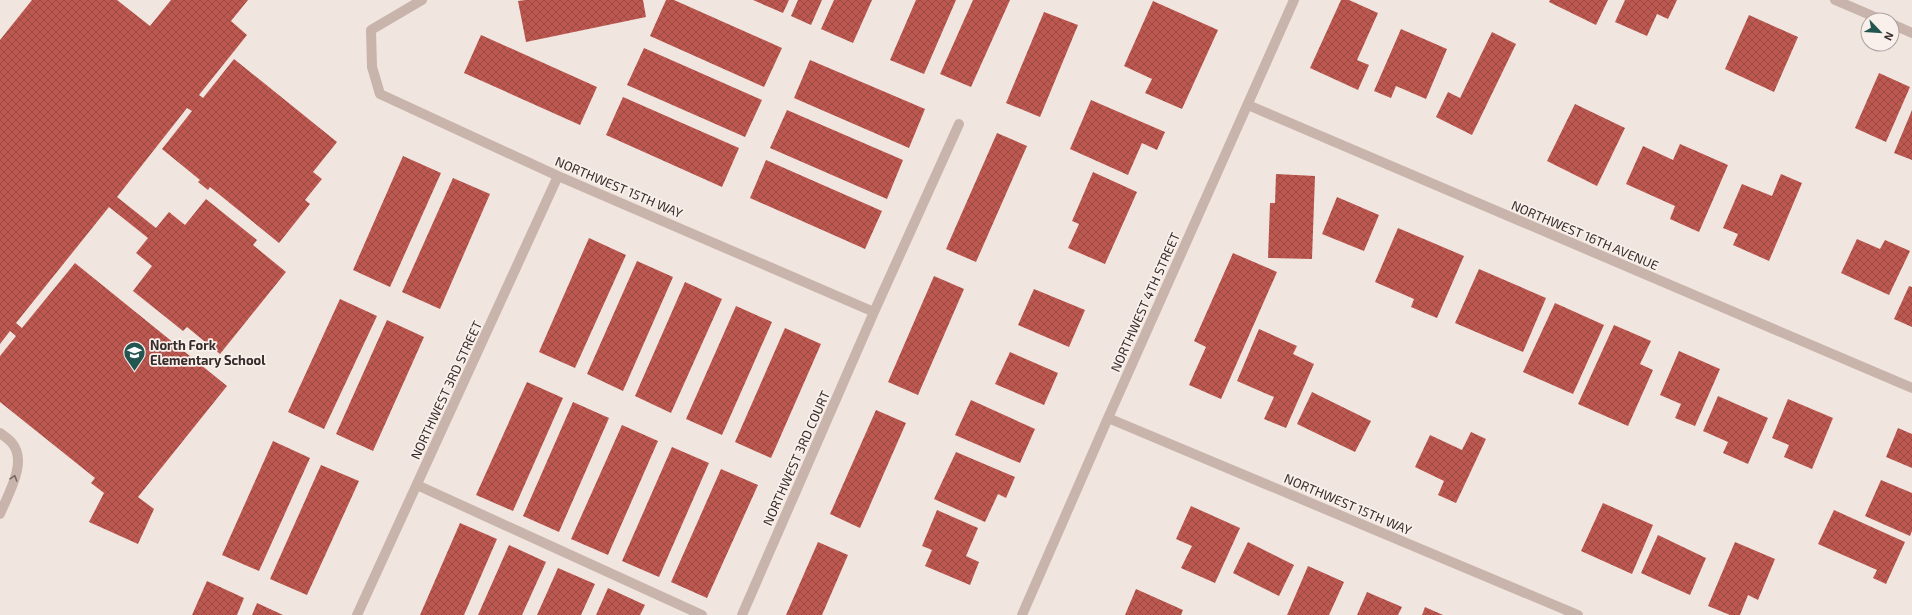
<svg xmlns="http://www.w3.org/2000/svg" width="1912" height="615" font-family="'Exo 2',sans-serif">
	<defs>
		<pattern id="building-cross-hatch" width="8" height="8" patternUnits="userSpaceOnUse"><rect width="8" height="8" fill="#bd5851"/><path d="M0 0l8 8M0 8l8-8" fill="none" stroke="#9a4943"/></pattern>
	</defs>
	<rect width="100%" height="100%" fill="#f1e6df"/>
	<path fill="url(#building-cross-hatch)" d="M32,0h85l33,26 21,-26h77l-17,21 16,14 -48,60 4,3 31,-39 103,83 -24,30 9,7 -17,21 5,4 -31,39 -69,-56 -2,3 -10,-8 2,-2 -38,-31 30,-38 -5,-3 -70,89 39,31 13,-16 16,13 21,-26 51,41 -4,5 33,27 -66,82 -33,-27 -4,4 -50,-40 19,-25 -16,-13 12,-15 -39,-31 -93,116 6,5 53,-65 152,123 -89,111 16,12 -16,35 -49,-22 15,-29 -13,-10 4,-5 -95,-76v-46l16,-20 -6,-5 -10,13v-304z
		M525,0h118l3,17 -120,25 -8,-41z
		M666,0h8l108,48 -18,39 -114,-51z
		M753,0h36l-6,13z
		M798,0h24l-11,25 -20,-9z
		M834,0h38l-19,43 -32,-14z
		M916,0h40l-32,74 -34,-14z
		M973,0h37l-39,87 -31,-13z
		M1341,0h8l29,13 -21,47 12,5 -11,25 -48,-22z
		M1550,0h58l-12,25 -47,-23z
		M1625,0h52l-9,19 -11,-5 -10,22 -32,-14z
		M1153,1l65,29 -36,79 -37,-16 7,-14 -28,-13z
		M1044,12l34,13 -38,92 -34,-14z
		M1749,15l49,22 -24,55 -49,-23z
		M1401,29l46,20 -21,50 -30,-13 -5,12 -17,-7z
		M1492,32l24,12 -44,91 -36,-18 12,-25 12,6z
		M481,35l116,52 -17,38 -116,-52z
		M644,48l118,52 -17,37 -118,-52z
		M810,60l115,49 -16,39 -115,-50z
		M1879,73l31,14 -24,55 -31,-14z
		M623,97l116,51 -17,39 -116,-52z
		M1091,100l74,32 -8,18 -15,-7 -14,32 -58,-26z
		M1575,104l50,24 -28,58 -50,-25z
		M787,110l116,50 -16,39 -117,-51z
		M1912,110v50l-18,-7z
		M997,133l30,13 -51,116 -30,-13z
		M1680,144l48,21 -29,67 -29,-13 5,-13 -49,-22 17,-38 30,14z
		M403,156l38,17 -51,114 -37,-17z
		M766,160l116,51 -17,38 -115,-51z
		M1093,172l44,20 -32,72 -37,-16 11,-24 -7,-3z
		M1276,174l39,2 -3,83 -44,-1 2,-55h5z
		M1781,174l21,9 -33,78 -36,-16 5,-11 -15,-6 19,-44 30,12z
		M453,178l37,16 -50,115 -38,-17z
		M1337,197l42,18 -15,36 -42,-17z
		M1398,228l66,28 -27,62 -26,-11 3,-8 -39,-17z
		M589,238l37,17 -51,113 -36,-16z
		M1857,239l23,10 5,-9 25,11 -21,44 -48,-22z
		M1233,253l44,19 -56,127 -32,-14 17,-38 -12,-6z
		M637,261l36,16 -50,114 -36,-17z
		M1479,269l67,29 -23,54 -68,-29z
		M934,276l30,13 -46,106 -30,-13z
		M685,282l37,17 -51,114 -36,-17z
		M1909,286l3,1v40l-18,-8z
		M1034,289l51,21 -16,37 -51,-22z
		M340,299l37,17 -53,113 -36,-17z
		M1555,303l49,22 -31,69 -50,-22z
		M736,306l36,16 -50,113 -36,-16z
		M387,320l37,17 -51,114 -37,-17z
		M1614,325l37,16 -11,23 13,6 -25,56 -50,-22z
		M785,328l36,16 -50,114 -36,-16z
		M1259,329l38,17 -4,8 21,10 -28,64 -22,-9 10,-22 -37,-16z
		M1679,351l41,18 -25,57 -20,-8 6,-14 -21,-9z
		M1010,352l48,21 -14,32 -49,-21z
		M527,382l36,16 -50,113 -37,-16z
		M1312,392l59,29 -16,31 -58,-28z
		M1718,396l50,22 -20,46 -25,-11 5,-11 -25,-11z
		M1788,399l45,19 -21,51 -28,-12 5,-12 -17,-7z
		M971,400l64,29 -15,34 -65,-28z
		M573,402l36,16 -50,114 -36,-16z
		M876,410l30,13 -46,105 -30,-14z
		M622,425l36,16 -50,114 -37,-16z
		M1898,428l14,6v34l-26,-11z
		M1471,432l15,7 -30,64 -18,-8 6,-14 -29,-14 15,-32 32,15z
		M273,441l37,17 -51,113 -37,-16z
		M672,447l37,16 -50,114 -37,-16z
		M956,452l59,25 -9,21 -8,-4 -13,28 -51,-23z
		M321,465l38,16 -52,114 -37,-16z
		M721,469l37,16 -51,113 -36,-16z
		M1881,480l31,13v38l-2,5 -45,-20z
		M1603,503l50,22 -21,49 -51,-23z
		M1191,506l49,22 -25,55 -34,-15 11,-22 -16,-7z
		M937,510l41,18 -12,28 13,6 -9,23 -45,-19 7,-16 -10,-4z
		M1834,510l71,32 -19,42 -13,-6 4,-8 -59,-26z
		M460,523l37,16 -33,76h-44z
		M1658,535l48,23 -16,37 -49,-22z
		M818,542l30,13 -26,60h-36z
		M1248,542l46,23 -15,31 -46,-23z
		M1735,542l40,17 -17,41 -10,-5 -8,20h-10l-22,-9z
		M509,545l37,17 -24,53h-44z
		M1308,566l36,16 -15,33h-42z
		M558,568l37,16 -14,31h-44z
		M207,581l37,17 -7,17h-45z
		M608,588l37,17 -5,10h-44z
		M1136,589l47,21 -2,5h-56z
		M1367,592l35,15 -4,8h-41z
		M257,603l26,12h-31z
		M1425,607l18,8h-21z"/>
	<g fill="none" stroke-linecap="round" stroke-linejoin="round">
		<path stroke="#c9b4ac" stroke-width="10" d="M0,433c4,3 9,6 12,10 16,19 -4,51 -12,71
			M417,485l285,130"/>
		<path stroke="#c9b4ac" stroke-width="10" d="M422,0l-51,30 1,37 8,27 178,82 316,136
			M1835,0l47,20
			M1892,24l20,9
			M1248,105l664,283
			M1108,418l470,197
			M357,615l201,-439
			M742,615l132,-303 85,-188
			M1022,615l86,-197 186,-418"/>
	</g>
	<defs><path id="oneway-chevron" d="M-2-3.5L2.5 0L-2 3.5" fill="none" stroke-width="1.6" stroke-linecap="round" stroke-linejoin="round"/></defs>
	<use stroke="#796964" href="#oneway-chevron" transform="translate(14 478) rotate(-72)"/>
	<defs>
		<symbol id="school-pin" viewBox="-11 -11 22 30"><path d="M0 17L-7.5 6A9.5 9.5 0 1 1 7.5 6Z" fill="#235650" stroke="#f9f0ec"/><path d="M0-5L7-2L0 1L-7-2ZM-4 1L0 2.5L4 1V4Q0 6-4 4Z" fill="#fff"/></symbol>
	</defs>
	<g fill-rule="evenodd">
		<use href="#school-pin" x="122" y="340" width="25" height="34"/>
	</g>
	<g text-anchor="middle" dominant-baseline="central" stroke-width="3.5" stroke-linejoin="round" paint-order="stroke">
		<g font-size="13" fill="#372c2a" stroke="#f9f0ec">
			<text transform="translate(619 187) rotate(23)">NORTHWEST 15TH WAY</text>
			<text transform="translate(1585 235) rotate(23)">NORTHWEST 16TH AVENUE</text>
			<text transform="translate(1145 302) rotate(-66)">NORTHWEST 4TH STREET</text>
			<text transform="translate(446 390) rotate(-65)">NORTHWEST 3RD STREET</text>
			<text transform="translate(796 458) rotate(-66)">NORTHWEST 3RD COURT</text>
			<text transform="translate(1348 504) rotate(23)">NORTHWEST 15TH WAY</text>
		</g>
		<g font-size="13" font-weight="bold" fill="#372c2a" stroke="#f9f0ec" text-anchor="start">
			<text x="150" y="345">North Fork<tspan x="150" dy="15">Elementary School</tspan></text>
		</g>
	</g>
	<g transform="translate(1880 32) rotate(115)"><circle r="19" fill="#f9f0ec" stroke="#aba29e"/>
	<path d="M0-3L7 15L0 10L-7 15Z" fill="#235650"/>
	<text y="-6" font-size="11" font-weight="bold" text-anchor="middle" fill="#372c2a">N</text>
	</g>
</svg>
